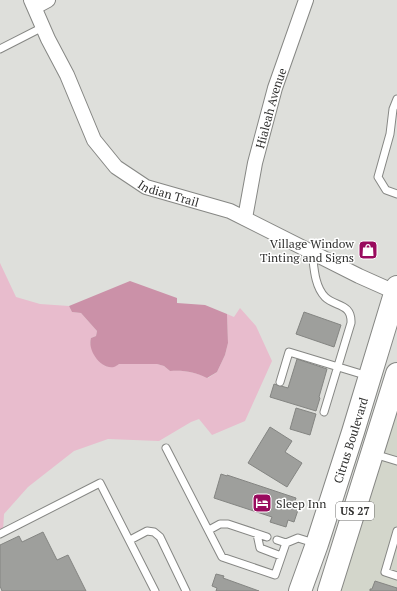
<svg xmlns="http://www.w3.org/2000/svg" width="397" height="591" font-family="'PT Serif',serif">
	<rect width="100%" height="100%" fill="#dedfdb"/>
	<path fill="#d3d6cb" d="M397,409v182h-58z"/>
	<path fill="#e8bccd" d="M0,263l16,34 24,7 29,2 3,6 9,1 16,18 -1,5 -5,2 -1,5c6,12 12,31 29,21h38l7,2 6,5c14,-1 25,1 38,7l9,-6 8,-17 3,-12 -1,-29 7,3 6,-9 16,18 16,35 -27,60 -33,14 -13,-16 -8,3 -32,19 -51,-2 -34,12 -46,36 -24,27 -1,17 -3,2z"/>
	<path fill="#cb91a8" d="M130,281l47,17v5l28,2 22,9 1,29 -3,12 -8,17 -10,6c-12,-6 -23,-8 -37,-7l-6,-5 -7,-2h-38c0,0 -4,3 -5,3 -13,3 -27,-17 -23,-29l5,-2 1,-5 -16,-18 -9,-1 -3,-6z"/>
	<path fill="#9e9f9c" stroke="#848582" d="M304,312l37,13 -7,22 -38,-13z
		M297,359l30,10 -8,28 1,1 -4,13 -46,-14 4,-13 14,4z
		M296,408l20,6 -6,21 -20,-6z
		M270,427l22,14 -7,11 17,11 -15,24 -39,-24z
		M221,474l6,2v-1l69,23 -3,10 5,2 -4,12 -6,-2 -2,7 -16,-5 2,-5 -58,-19z
		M43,532l14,28 11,-5 18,36h-84l-2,-5v-41l19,-9 3,6z
		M216,574l8,2 -1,2 36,13h-43l1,-3 -5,-2z
		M375,581l22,7v3h-27v-2h2z"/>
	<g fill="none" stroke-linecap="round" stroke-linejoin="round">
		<defs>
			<path id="service" d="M0,49l43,-22
				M397,99l-4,10 -3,25 -12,43 8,13 11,4
				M312,252c2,13 2,34 13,45 10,10 27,6 26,26l-27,89
				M280,382l9,-30 79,24
				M166,448l56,109 53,18 11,-32 12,-5 16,5
				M374,454l23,7
				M209,530l11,-6h8l39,13
				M397,531l-12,41 12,4
				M0,534l100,-51 55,108
				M257,534l3,14 21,8
				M130,540l17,-9 7,1 6,5 26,54
				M277,540l9,3"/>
			<g id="minor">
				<path id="s1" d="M31,0l17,39 19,36 27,65 22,27 30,20 84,24 129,65 36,16"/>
				<path d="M35,7l13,-7"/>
				<path id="s2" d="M245,218l10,-55 20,-75 31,-88"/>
			</g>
			<g id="trunk">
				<path id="s3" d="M300,591l17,-47 36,-112 44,-145"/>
				<path d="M329,591l68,-217"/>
			</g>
		</defs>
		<use href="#service" stroke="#868784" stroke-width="9"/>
		<use href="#minor" stroke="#868784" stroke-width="16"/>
		<use href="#trunk" stroke="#868784" stroke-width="24"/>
		<use href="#service" stroke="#fff" stroke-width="7"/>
		<use href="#minor" stroke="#fff" stroke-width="14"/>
		<use href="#trunk" stroke="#fff" stroke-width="22"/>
	</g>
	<defs>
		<symbol id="shop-square" viewBox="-11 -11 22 22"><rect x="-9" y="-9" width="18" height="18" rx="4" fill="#990b5e" stroke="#fff"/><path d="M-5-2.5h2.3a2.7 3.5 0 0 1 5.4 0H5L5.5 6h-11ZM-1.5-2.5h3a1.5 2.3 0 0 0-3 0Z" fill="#fff"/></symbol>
		<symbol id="hotel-square" viewBox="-11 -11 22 22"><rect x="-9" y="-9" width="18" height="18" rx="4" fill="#990b5e" stroke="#fff"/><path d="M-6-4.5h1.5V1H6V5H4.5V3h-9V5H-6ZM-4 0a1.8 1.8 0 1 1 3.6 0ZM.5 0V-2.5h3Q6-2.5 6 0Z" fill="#fff"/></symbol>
	</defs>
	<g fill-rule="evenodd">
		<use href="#shop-square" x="357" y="239" width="22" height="22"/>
		<use href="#hotel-square" x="251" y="492" width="22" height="22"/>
	</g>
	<g text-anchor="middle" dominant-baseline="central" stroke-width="3" stroke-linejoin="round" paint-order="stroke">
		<rect fill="#fff" stroke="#6e6e6d" stroke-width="1" x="336" y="502" width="38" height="18" rx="3"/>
		<g font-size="11" font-weight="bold" fill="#30302f">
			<text x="355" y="511">US 27</text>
		</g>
		<g font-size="12" fill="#30302f" stroke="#fff">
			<text stroke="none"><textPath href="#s2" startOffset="113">Hialeah Avenue</textPath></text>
			<text stroke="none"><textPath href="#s1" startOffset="248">Indian Trail</textPath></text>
			<text stroke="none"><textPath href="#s3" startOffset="159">Citrus Boulevard</textPath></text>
		</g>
		<g font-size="12" fill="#30302f" stroke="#fff" text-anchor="end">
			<text x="354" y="243">Village Window<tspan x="354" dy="14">Tinting and Signs</tspan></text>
			<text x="276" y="503" text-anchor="start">Sleep Inn</text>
		</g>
	</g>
</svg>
